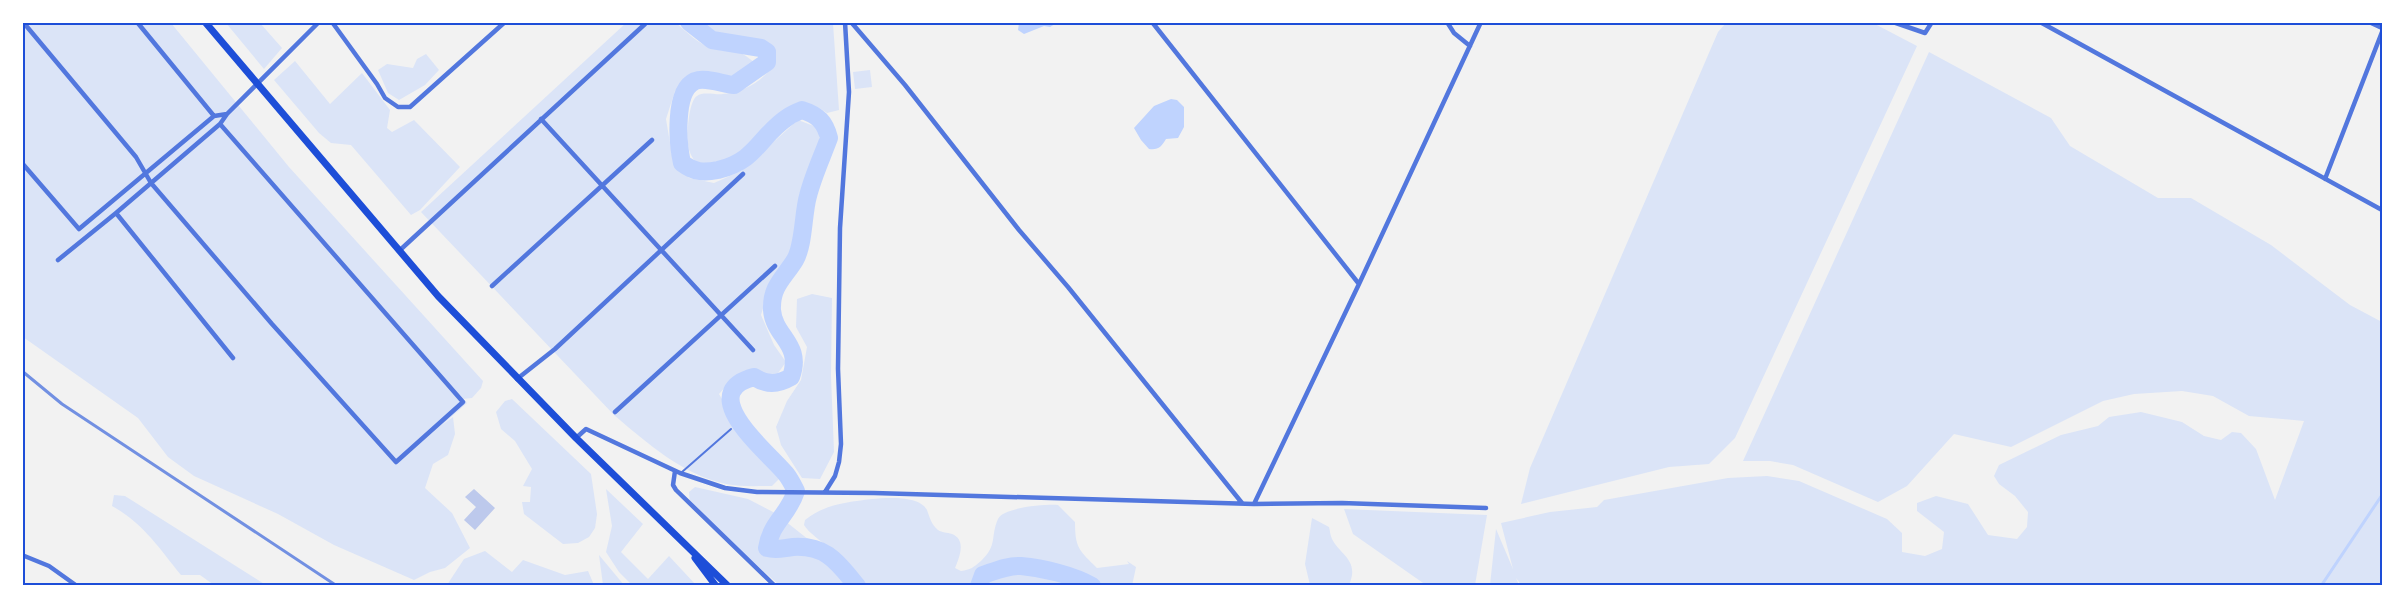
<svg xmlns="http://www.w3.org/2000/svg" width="2405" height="608" font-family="'Exo 2',sans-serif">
	<rect width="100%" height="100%" fill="#f2f2f2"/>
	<path fill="#dbe4f7" d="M22,23h149l118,144 194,214 -2,7 -9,10 -9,1 4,4 -25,22 11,-8 2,17 -7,21 -15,9 -8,24 27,25 18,35 -25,20 -15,4 -16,8 -80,-35 -56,-31 -84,-38 -26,-19 -30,-39 -115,-81z
		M226,23h34l22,25 -18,21z
		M626,23h50c11,9 22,21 36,25 22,7 23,-3 44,16l-28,15 -34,-2 -19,14 -9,28 7,42 16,17 25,5 27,-12 57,-51 21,8v21l-15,43 -14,62 -20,31 -9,30 13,30 12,17 -10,14c-33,-10 -36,-5 -57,18l17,30 44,54 -8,8c-14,0 -32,1 -46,-2 -43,-9 -79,-41 -112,-69l-193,-203z
		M702,23h131l6,87 -12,3c-40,-29 -54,17 -77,38 -13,13 -32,16 -49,18 -6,-7 -12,-15 -13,-24 -1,-10 0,-43 9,-49 6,-5 18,-1 26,-2 22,-2 40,-13 52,-31 -3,-30 -40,-17 -58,-27 -6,-3 -11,-9 -15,-13z
		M1726,23h147l44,23 -182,392 -26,26 -40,3 -148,37 9,-36 188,-436z
		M1929,52l122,66 19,28 88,52h33l80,47 79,60 32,17v263l-860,1 -6,-8 3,7h-29l6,-56 17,40 -12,-46 49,-11 47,-5 7,-7 124,-22 39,-2 32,5 88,38 15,14v19l23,4 17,-7 2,-17 -27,-21v-8l19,-7 32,8 20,31 29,4 10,-12 1,-15 -13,-16 -16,-12 -5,-8 5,-11 62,-30 37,-9 11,-9 32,-5 41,10 22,14 17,4 11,-8 9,1 15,16 19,51 29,-79 -55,-5 -36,-20 -31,-5 -48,3 -31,7 -92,46 -57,-13 -47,52 -29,16 -85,-37 -23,-4h-27z
		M426,54l13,16 -14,15 -26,15 -11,-7 -10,-23 9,-6 26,4 4,-9z
		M295,61l35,43 32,-31 28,37 -3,18 5,4 22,-12 46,47 -40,43 -9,5 -60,-70 -20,-2 -12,-10 -45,-53z
		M870,70l2,17 -17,2 -2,-17z
		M812,294l20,4 -1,78 3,76 -14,27 -18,-1 -21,-33 -5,-18 11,-26 14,-21 6,-33 -11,-20 1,-28z
		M512,399l79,75 6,40 -2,14 -6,9 -11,6 -15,1 -39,-30 -2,-12h8l1,-15 -8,-1 9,-17 -17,-28 -14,-12 -5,-17 9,-11z
		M695,487l53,12 27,14 53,42 22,30h-71l-89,-80 -1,-13z
		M606,489l37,35 -22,28 27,27 21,-23 27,29h-64l-13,-13 -13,-20 6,-26z
		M114,495l11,1 141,89h-52l-14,-10h-19c-22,-27 -38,-52 -69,-69z
		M872,499c14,-1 47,-4 55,11 3,8 4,14 11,20 4,3 9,2 14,4 15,6 7,24 3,34l6,3c9,-1 13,-4 20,-10 17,-16 9,-24 17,-42 5,-12 49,-15 60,-14l17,17c0,26 4,28 22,46l32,-4 -2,-3 9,6 -4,19 -274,-1c9,-18 -45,-44 -54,-60l1,-5c20,-16 43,-18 67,-21z
		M1344,509l143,6 -12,70h-49l-73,-51z
		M1312,518l17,9c1,3 1,8 3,12 8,16 28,21 17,46h-39l-5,-21z
		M485,551l27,21 11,-12 42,15 23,-4 6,14h-147l17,-26z
		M599,555l25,30h-21z"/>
	<path fill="#bfd3fe" d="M1019,23l36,-1v2l-5,3 -6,-1 -20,8 -6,-4z
		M1171,99l6,1 7,7v20l-6,11 -12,1c-5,8 -7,11 -17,10l-8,-9 -7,-12 20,-22z"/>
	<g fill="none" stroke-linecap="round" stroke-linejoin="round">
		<path stroke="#bfd3fe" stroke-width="3" d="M2321,586l61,-91"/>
		<path stroke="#bfd3fe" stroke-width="18" d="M689,22l23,18 49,8 6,4v10l-33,23c-11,-1 -29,-8 -39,-4 -22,10 -17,64 -13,82 12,9 21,10 36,7 39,-9 41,-34 70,-53 4,-3 9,-5 14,-7 16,5 23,12 27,28 -7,19 -16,38 -21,58 -5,17 -4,49 -13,64 -11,18 -24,26 -23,50 2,27 31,34 19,67 -14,8 -24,8 -37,0 -61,16 14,75 32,97 4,5 7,11 10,17 -8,25 -25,31 -29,57 10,3 16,0 26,-1 34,-2 45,16 64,39
			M979,586l4,-11c12,-4 25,-10 38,-9 22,2 52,9 71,20"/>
	</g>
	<path fill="#bdc9ec" d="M474,489l21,19 -20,22 -11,-10 12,-13 -11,-10z"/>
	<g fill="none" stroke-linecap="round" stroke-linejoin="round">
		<path stroke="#5277de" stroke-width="2" d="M682,472l49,-43"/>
		<path stroke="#5277de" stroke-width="4.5" d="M23,22l113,135 15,26 121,141 124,138 67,-60 -243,-278
			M137,22l77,94
			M332,22l45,62 8,14 13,9h12l95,-85
			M851,22l54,63 114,145 49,57 174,216
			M1152,22l207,262
			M1447,22l7,11 16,13
			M1893,22l32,11 7,-11
			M2040,22l342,188
			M2369,22l13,6
			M227,114l-7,10 -104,89 117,145
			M541,119l212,231
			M22,163l57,66 135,-113 13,-2 92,-92
			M2325,179l57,-147
			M399,251l246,-227
			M58,260l58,-47
			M492,286l160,-146
			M517,379l38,-30 188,-175
			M615,412l160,-146
			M576,438l10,-9 94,44 45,15 32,4 117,1 380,11 88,-1 144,5
			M675,471l-2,14 3,5 99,96
			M825,492l10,-16 4,-14 2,-18 -3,-75 2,-141 9,-136 -4,-70
			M1254,504l105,-220 122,-262
			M22,555l27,11 28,20"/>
		<path stroke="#1d4ed8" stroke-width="7" d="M205,22l233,274 138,142 152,148
			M695,558l21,28"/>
		<path stroke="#7290e2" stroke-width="3" d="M22,371l40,33 275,182"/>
	</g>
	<rect width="2405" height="608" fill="none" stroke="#ffffff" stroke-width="48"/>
	<rect x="24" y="24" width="2357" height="560" fill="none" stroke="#1d4ed8" stroke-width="2"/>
</svg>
